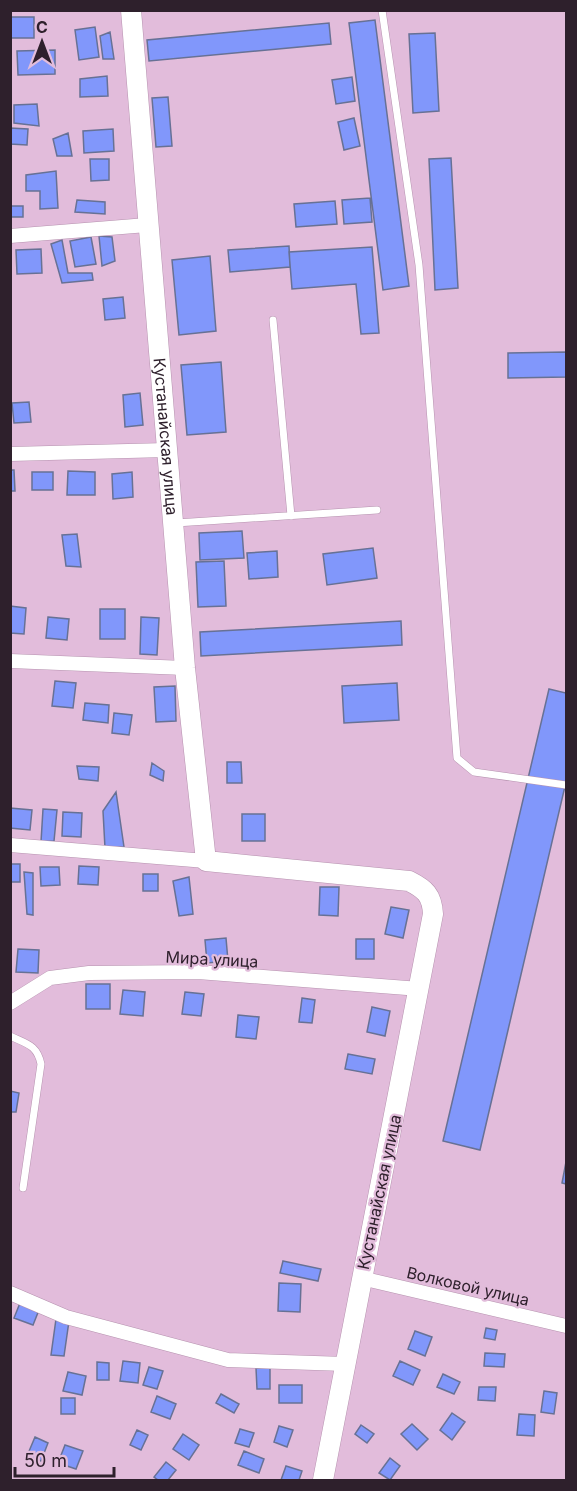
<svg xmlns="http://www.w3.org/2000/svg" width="577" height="1491" font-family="Inter,sans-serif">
	<rect width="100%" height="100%" fill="#e2bcdb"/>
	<path fill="#8197fb" stroke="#677195" stroke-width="1.5" d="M10,17h24v21h-24z
		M375,20l34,266 -26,4 -34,-267z
		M329,23l2,21 -182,17 -2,-21z
		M95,27l4,30 -20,3 -4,-30z
		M110,32l4,27h-11l-3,-23z
		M435,33l4,78 -26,2 -4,-79z
		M55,50v24l-37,1 -1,-24z
		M107,76l1,20 -28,1v-18z
		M352,77l3,24 -19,3 -4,-24z
		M168,97l4,49 -16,1 -4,-49z
		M37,104l2,22 -25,-3v-18z
		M354,118l6,28 -16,4 -6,-28z
		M10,128l18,1 -1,16 -17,-1z
		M113,129l1,22 -30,2 -1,-22z
		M68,133l4,23h-15l-4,-17z
		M451,158l7,130 -23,2 -6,-131z
		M90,159h19v21l-18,1z
		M56,171l2,37 -18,1v-18h-14v-16z
		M370,198l2,24 -28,2 -2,-24z
		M77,200l28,2v12l-30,-2z
		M335,201l2,23 -41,3 -2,-23z
		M10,206h13v11h-13z
		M99,236l13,1 3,24 -13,5z
		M91,237l5,27 -21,3 -5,-26z
		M62,240l6,33h24l1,7 -31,3 -11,-39z
		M289,246l1,21 -60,5 -2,-22z
		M372,247l7,86 -18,1 -5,-50 -64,5 -3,-37z
		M41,249l1,24 -25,1 -1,-24z
		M210,256l6,75 -37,4 -7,-75z
		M123,297l2,21 -20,2 -2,-21z
		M566,352v25l-58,1v-25z
		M221,362l5,70 -39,3 -6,-70z
		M140,393l3,32 -18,2 -2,-32z
		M29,402l2,20 -17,1 -2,-20z
		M10,470h4l1,21h-5z
		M68,471l27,1v23h-28z
		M32,472h21v18h-21z
		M132,472l1,25 -20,2 -1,-25z
		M242,531l2,27 -44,2 -1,-27z
		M77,534l4,33 -15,-1 -4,-31z
		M373,548l4,30 -50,7 -4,-31z
		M277,551l1,26 -29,2 -2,-26z
		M224,561l2,45 -28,1 -2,-45z
		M10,606l16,2 -2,26 -14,-1z
		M100,609h25v30h-25z
		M48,617l21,2 -2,21 -21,-2z
		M141,617l18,1 -2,37 -17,-1z
		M401,621l1,24 -201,11 -1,-24z
		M55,681l21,2 -3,25 -21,-2z
		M397,683l2,37 -55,3 -2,-37z
		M175,686l1,35 -20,1 -2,-35z
		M549,689l17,4v89l-86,368 -37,-9z
		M85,703l24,2 -1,18 -25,-3z
		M114,713l18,2 -3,20 -17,-2z
		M227,762h14l1,21h-15z
		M152,763l12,8 -1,10 -13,-6z
		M77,766l22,1 -1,14 -19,-2z
		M116,792l8,55 -19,1 -2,-37z
		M10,808l22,2 -2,20 -20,-2z
		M43,809l14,1 -3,31 -13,1z
		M63,812l19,1 -1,24 -19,-1z
		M242,814h23v27h-23z
		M10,864h10v18h-10z
		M79,866l20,1 -1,18 -20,-1z
		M40,867h19l1,18 -19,1z
		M24,872l9,1v42l-6,-1z
		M143,874h15v17h-15z
		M189,877l4,37 -14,2 -6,-35z
		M320,887h19l-1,29 -19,-1z
		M391,907l18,3 -6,28 -18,-4z
		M226,938l2,23 -21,2 -2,-23z
		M356,939h18v20h-18z
		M18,949l21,1 -1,23 -22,-1z
		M86,984h24v25h-24z
		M123,990l22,2 -2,24 -23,-2z
		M185,992l19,2 -3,22 -19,-2z
		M302,998l13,2 -3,23 -13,-1z
		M372,1007l18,4 -5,25 -18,-4z
		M238,1015l21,2 -3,22 -20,-2z
		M348,1054l27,5 -3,15 -27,-5z
		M10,1091l9,2 -3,19h-6z
		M566,1162v22l-4,-1z
		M283,1261l38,8 -3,12 -38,-8z
		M279,1283l22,1 -1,28 -22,-1z
		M20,1303l19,7 -6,15 -19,-7z
		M56,1319l13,2 -5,35 -13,-1z
		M486,1328l11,2 -2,10 -11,-2z
		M415,1331l17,6 -7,19 -17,-7z
		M485,1353l20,1 -1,13 -20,-1z
		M123,1361l17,2 -2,20 -18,-2z
		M400,1361l20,9 -7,15 -20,-9z
		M97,1362l12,1v17h-12z
		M149,1367l14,4 -6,18 -14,-4z
		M256,1368h14v21h-13z
		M68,1372l18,4 -4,19 -19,-4z
		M443,1374l17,8 -6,12 -17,-7z
		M279,1385h23v18h-23z
		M479,1387h17l-1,14 -17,-1z
		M544,1391l13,2 -3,21 -13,-2z
		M221,1394l18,10 -5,9 -18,-10z
		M157,1396l19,8 -6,15 -19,-7z
		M61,1398h14v16h-14z
		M452,1413l13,9 -13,18 -12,-10z
		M519,1414l16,1 -1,21 -17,-1z
		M412,1424l16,15 -11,11 -16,-16z
		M361,1425l13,9 -7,9 -12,-9z
		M279,1426l14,4 -6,17 -13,-5z
		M240,1429l14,4 -5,14 -14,-4z
		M137,1430l11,5 -7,15 -11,-5z
		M183,1434l16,11 -10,15 -16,-11z
		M35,1437l13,6 -7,18 -14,-5z
		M65,1445l18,6 -7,18 -18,-6z
		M244,1451l20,8 -5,14 -21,-8z
		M390,1458l10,8 -10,14 -11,-7z
		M166,1462l10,8 -8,10h-10l-4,-3z
		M286,1466l16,5 -3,9h-18z"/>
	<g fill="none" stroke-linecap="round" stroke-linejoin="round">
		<defs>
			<path id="lane" d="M382,10l37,255 38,493 17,14 92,13
				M273,320l18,196
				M176,523l201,-13
				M10,1036c17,8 27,9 31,28l-18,124"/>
			<path id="street" d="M10,236l137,-11
				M10,454l157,-4
				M10,661l175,7
				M10,845l196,16
				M10,1003l40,-25 39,-5 109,-1 222,17
				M361,1278l205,48
				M10,1293l56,24 162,43 117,4"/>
			<g id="secondary">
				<path id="s1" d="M131,10l54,658 21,193 203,20c16,8 23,14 24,33l-110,566"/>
			</g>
		</defs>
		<use href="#lane" stroke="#b692af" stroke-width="8"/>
		<use href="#street" stroke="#b692af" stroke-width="15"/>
		<use href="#secondary" stroke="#b692af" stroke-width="21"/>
		<use href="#lane" stroke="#fff" stroke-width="7"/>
		<use href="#street" stroke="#fff" stroke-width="14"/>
		<use href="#secondary" stroke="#fff" stroke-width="20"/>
	</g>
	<g text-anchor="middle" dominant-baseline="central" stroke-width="4.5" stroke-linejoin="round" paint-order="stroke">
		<g font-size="16" fill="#2e202c" stroke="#e2bcdb">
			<text stroke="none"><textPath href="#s1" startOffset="428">Кустанайская улица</textPath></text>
			<text transform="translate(212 959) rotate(3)">Мира улица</text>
			<text transform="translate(379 1192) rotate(-78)">Кустанайская улица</text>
			<text transform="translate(468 1286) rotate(13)">Волковой улица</text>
		</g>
	</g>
	<rect width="577" height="1491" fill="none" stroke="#2e202c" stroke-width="24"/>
	<g transform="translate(42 42)" stroke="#e2bcdb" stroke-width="4.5" paint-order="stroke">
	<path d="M0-4.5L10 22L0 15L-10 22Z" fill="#2e202c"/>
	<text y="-9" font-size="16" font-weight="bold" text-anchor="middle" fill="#2e202c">С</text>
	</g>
	<path d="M15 1467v9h99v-9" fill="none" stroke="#2e202c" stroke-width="3"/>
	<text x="24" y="1467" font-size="18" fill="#2e202c" stroke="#e2bcdb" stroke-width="4.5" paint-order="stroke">50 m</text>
</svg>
